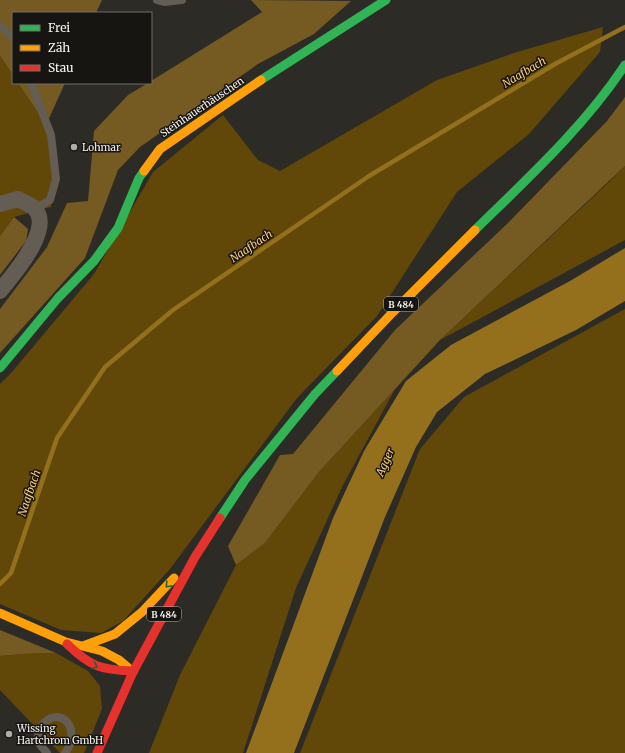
<svg xmlns="http://www.w3.org/2000/svg" width="625" height="753" font-family="Merriweather,serif">
	<rect width="100%" height="100%" fill="#2d2b26"/>
	<path fill="#614809" d="M603,27l-3,25 -71,82 -72,58 -80,124 -80,82 -127,171 -47,52 -22,12 -40,-3 -61,-26v-220l12,-12 82,-98 59,-102 70,-57 35,45 22,11 157,-91 77,-27z
		M0,56l13,19v8h5l28,42 8,45 -3,37 -37,10 -14,19z
		M625,166v74l-185,100 167,-156z
		M625,309v444h-325l120,-304 44,-52z
		M395,389l-52,96 -47,103 -53,165h-94l31,-78 56,-110 29,-22 54,-71z
		M56,653l32,18 12,15 2,23 -18,44h-24l-60,-63v-34l22,-2z"/>
	<path fill="#755a21" d="M0,0h102l-6,13h-83v62l-13,-19z
		M251,0l100,1 -37,33 -56,30 -118,83 -22,23 -33,88 -85,95v-44l47,-62 20,-44 21,-2 6,-70 34,-36 20,-12h3v-2l111,-69z
		M18,83h47l-19,42z
		M625,97v69l-185,174 -121,132 -54,71 -29,22 -8,-19 52,-91 13,-1 102,-124 113,-107 99,-102z
		M14,217l14,12 -2,12 -26,34v-39z
		M0,630l56,23 -34,1 -22,2z"/>
	<path fill="#94701d" d="M625,248v53l-49,29 -91,44 -48,38 -21,35 -31,70 -91,236h-48l87,-235 31,-67 42,-70 45,-36 119,-64z"/>
	<g fill="none" stroke-linecap="round" stroke-linejoin="round">
		<path stroke="#94701d" stroke-width="4.5" d="M0,584l11,-11 46,-135 48,-71 68,-57 196,-134 186,-112 70,-37"/>
		<path stroke="#635d53" stroke-width="8" d="M157,0l7,2 18,-2
			M0,26l13,11
			M31,83l20,52 5,44 -6,21 -15,9
			M47,753c-2,-3 -6,-6 -8,-10 -6,-16 14,-34 27,-22 4,4 6,9 5,15 0,6 -2,12 -6,17"/>
		<path stroke="#635d53" stroke-width="16" d="M0,204l18,-5c5,3 12,5 16,9 21,20 -22,68 -34,83"/>
		<path stroke="#30b455" stroke-width="9" d="M261,80l125,-80
			M475,230c53,-52 109,-103 150,-165
			M0,368l58,-70 36,-37 24,-33 21,-50 5,-7
			M220,518l25,-38 70,-86 22,-23"/>
		<path stroke="#ff9f0a" stroke-width="9" d="M144,171l16,-22 101,-69
			M337,371l56,-59 82,-82
			M0,613l66,29 36,9 17,9 14,12
			M83,646l32,-12 27,-22 32,-34"/>
		<path stroke="#e5322d" stroke-width="9" d="M67,644c23,22 33,26 65,27
			M97,753l36,-81 62,-115 25,-39"/>
	</g>
	<defs><path id="oneway-chevron" d="M-2-3.5L2.5 0L-2 3.5" fill="none" stroke-width="1.6" stroke-linecap="round" stroke-linejoin="round"/></defs>
	<g stroke="#246433">
		<use href="#oneway-chevron" transform="translate(168 585) rotate(133)"/>
		<use href="#oneway-chevron" transform="translate(95 666) rotate(21)"/>
	</g>
	<g fill="#b0ada8" stroke="#171511" stroke-width="1.5">
		<circle cx="74" cy="147" r="4"/>
		<circle cx="9" cy="734" r="4"/>
	</g>
	<g text-anchor="middle" dominant-baseline="central" stroke-width="3" stroke-linejoin="round" paint-order="stroke">
		<g fill="#171511" stroke="#b3b0ac" stroke-width="1">
			<rect x="384" y="297" width="34" height="14" rx="3"/>
			<rect x="147" y="607" width="34" height="14" rx="3"/>
		</g>
		<g font-size="9" font-weight="bold" fill="#f6f3ee">
			<text x="401" y="304">B 484</text>
			<text x="164" y="614">B 484</text>
		</g>
		<g font-size="10" fill="#f6f3ee" stroke="#171511">
			<text transform="translate(202 107) rotate(-34)">Steinhauerhäuschen</text>
		</g>
		<g font-size="10" fill="#f6f3ee" stroke="#171511" text-anchor="start">
			<text x="82" y="147">Lohmar</text>
			<text x="17" y="728">Wissing<tspan x="17" dy="12">Hartchrom GmbH</tspan></text>
		</g>
		<g font-size="11" font-style="italic" fill="#fbcf7b" stroke="#171511">
			<text transform="translate(524 72) rotate(-31)">Naafbach</text>
			<text transform="translate(251 246) rotate(-34)">Naafbach</text>
			<text transform="translate(385 462) rotate(-66)">Agger</text>
			<text transform="translate(29 493) rotate(-71)">Naafbach</text>
		</g>
	</g>
	<rect x="12" y="12" width="140" height="72" fill="#171511" stroke="#706e69"/>
	<rect x="20" y="25" width="20" height="6" fill="#30b455" stroke="#706e69"/>
	<text x="48" y="32" font-size="12" fill="#f6f3ee">Frei</text>
	<rect x="20" y="45" width="20" height="6" fill="#ff9f0a" stroke="#706e69"/>
	<text x="48" y="52" font-size="12" fill="#f6f3ee">Zäh</text>
	<rect x="20" y="65" width="20" height="6" fill="#e5322d" stroke="#706e69"/>
	<text x="48" y="72" font-size="12" fill="#f6f3ee">Stau</text>
</svg>
